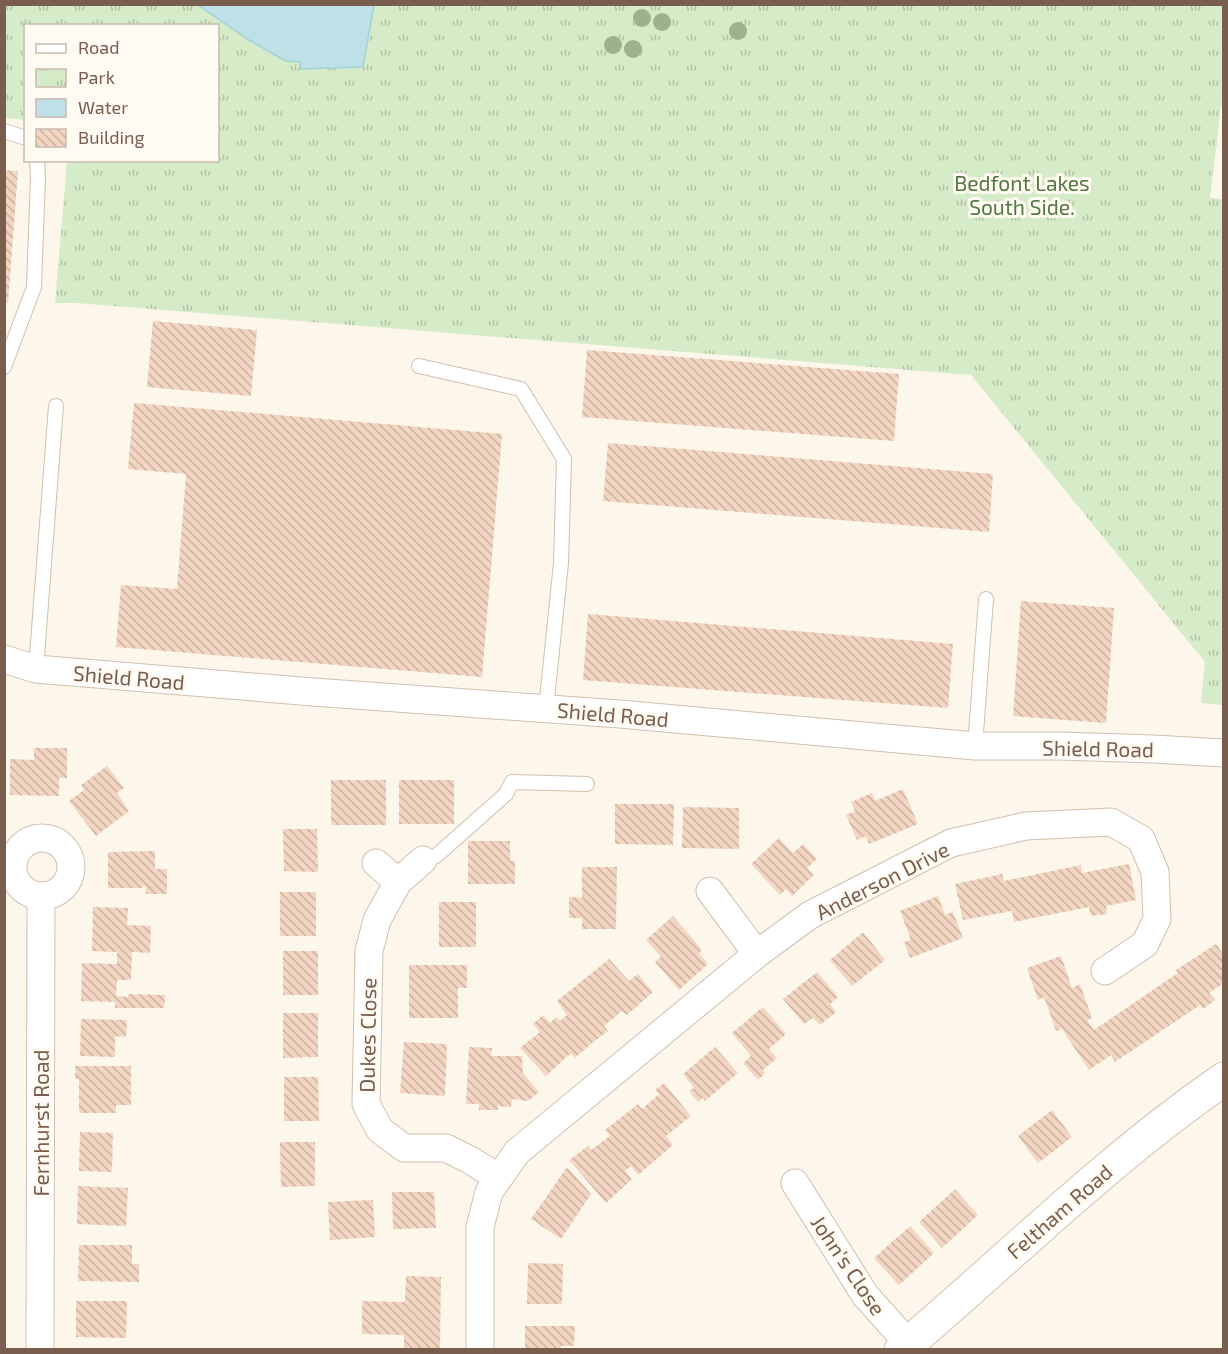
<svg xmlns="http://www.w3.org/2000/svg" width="1228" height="1354" font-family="'Exo 2',sans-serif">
	<defs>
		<pattern id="park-tufts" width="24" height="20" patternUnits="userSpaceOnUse" patternTransform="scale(1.5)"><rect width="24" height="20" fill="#d6ecc8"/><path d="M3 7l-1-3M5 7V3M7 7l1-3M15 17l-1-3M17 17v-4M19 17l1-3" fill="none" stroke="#b2c2a5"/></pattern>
		<pattern id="building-back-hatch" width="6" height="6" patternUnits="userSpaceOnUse" patternTransform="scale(1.5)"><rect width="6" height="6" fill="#f3d6c2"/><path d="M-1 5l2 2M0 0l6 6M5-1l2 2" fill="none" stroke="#cab1a0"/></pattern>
	</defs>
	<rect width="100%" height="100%" fill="#fdf6eb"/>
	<path fill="url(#park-tufts)" d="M4,5h1219v85l-13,108 14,1 -1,506 -22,-2 4,-41 -234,-287 -895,-72h-21l12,-142 151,-1v-134h-192l-1,94 -20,-2z"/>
	<path fill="#bee1e8" stroke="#a4d1da" stroke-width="1.5" d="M198,5h176l-11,62 -63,2v-7l-14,-1 -37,-21z"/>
	<path fill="url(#building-back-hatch)" d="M4,170l14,1 -10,132 -4,-1z
		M153,321l104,9 -6,66 -104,-9z
		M587,350l312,24 -5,67 -312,-24z
		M134,403l368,31 -20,243 -366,-30 5,-62 56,4 9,-115 -58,-5z
		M608,443l385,31 -4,58 -386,-31z
		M1021,601l93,7 -8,115 -93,-7z
		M588,614l365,30 -5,64 -365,-28z
		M34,748h33v30h-8v18l-49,-1v-36l24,1z
		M107,766l17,22 -7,5 12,18 -33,25 -27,-35 15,-11 -3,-5z
		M331,780h55v45h-55z
		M399,780h55v44h-55z
		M903,789l15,35 -49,20 -3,-8 -9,4 -11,-25 9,-4 -4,-9 21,-9 3,8z
		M615,804h59l-1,41 -58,-1z
		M683,807l56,1v41l-57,-1z
		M283,829h34l1,43 -34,-1z
		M779,838l14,15 10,-9 14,15 -10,9 7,7 -22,21 -6,-7 -6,6 -29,-31z
		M468,841h42v20h5v23h-47z
		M155,851v18h12v25h-21v-8h-4v2h-34v-36z
		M1129,864l7,36 -30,6 1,8 -16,2 -2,-9 -75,15 -2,-11 -49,9 -8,-36 47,-10 2,7 77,-16 1,8z
		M582,867h35l-1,62h-34v-11h-13v-21l13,1z
		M280,892h36v44h-36z
		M938,896l7,19 8,-3 10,26 -53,20 -6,-16 7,-2 -11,-29z
		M439,902h37v45h-37z
		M93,907l35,1 -1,17 24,1 -1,27 -18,-1 -1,28h-14l-1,16 12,1v-3l37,1 -1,13h-49v-6l-34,-1 1,-38 35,1v-12l-25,-1z
		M673,916l29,34 -3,3 9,11 -29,26 -24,-28 6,-5 -15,-17z
		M863,932l22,28 -33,26 -22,-26z
		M1216,944l8,11v28l-15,10 6,7 -12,9 -3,-4 -85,57 -4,-7 -22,15 -27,-41 -6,2 -12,-34 -6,3 -11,-32 34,-12 11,32 8,-4 12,34 -5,2 7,10 84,-57 -2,-3z
		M283,951h35v44h-35z
		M609,959l20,22 9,-7 15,18 -26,23 -5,-4 -18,15 4,5 -16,12 -17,15 -4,-5 -25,23 -26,-28 20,-16 -7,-8 10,-9 7,8 6,-6 4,4 7,-6 -10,-14z
		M409,965h58v23h-9v30h-49z
		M817,972l21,25 -8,7 6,8 -16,13 -7,-7 -9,6 -21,-25z
		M763,1007l23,27 -17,15 8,9 -14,12 2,3 -7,7 -15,-17 8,-7 -19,-23z
		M283,1013h35v44l-35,1z
		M81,1019l46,1 -1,17 -11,-1v21l-35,-1z
		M404,1042l43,2 -2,52 -45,-3z
		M469,1047l23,1 -1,8h31l1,17 16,19 -11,9 -16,-2 -1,8 -13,-1v4h-19v-6h-13z
		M715,1047l23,26 -33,28 -2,-3 -5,4 -9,-11 5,-3 -11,-14z
		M75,1066h56v39h-15v8h-37v-34h-4z
		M284,1077h34l1,44h-35z
		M664,1083l27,33 -25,20 7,9 -35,30 -7,-9 -6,5 7,8 -26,24 -37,-43 19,-14 3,4 19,-14 -5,-6 33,-26 4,5 17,-15 -4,-4z
		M1052,1110l20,27 -34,26 -20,-27z
		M80,1132l33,1 -1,39 -33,-1z
		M280,1142h35v44l-34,1z
		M567,1167l24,27 -30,45 -30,-20z
		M78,1186l50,2 -2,38 -49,-2z
		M955,1189l23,26 -36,33 -23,-26z
		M392,1192h42l2,36 -43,1z
		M373,1200l2,37 -45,3 -2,-38z
		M910,1226l24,27 -35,32 -25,-27z
		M79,1245h53v19h7v18l-61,-1z
		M528,1263l35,1 -1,40h-35z
		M406,1276l35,1 -1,73h-36v-15l-42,-1v-33l43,1z
		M76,1301h51l-1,37 -50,-1z
		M525,1326h50l-1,20h-13v4h-36z"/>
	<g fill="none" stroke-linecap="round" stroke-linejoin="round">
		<defs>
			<path id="lane" d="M4,131l22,7
				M419,366l102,23 43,70 -3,104 -15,146
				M4,367l30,-80 4,-110 -1,-17
				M36,669l20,-263
				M975,746l11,-147
				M423,860l13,-4 70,-62 6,-12 75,2"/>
			<path id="street" d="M4,659l32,10 277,23 307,22 355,32h85l93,3 71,4
				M13 867a29 29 0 1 1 58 0a29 29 0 1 1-58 0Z
				M423,860l-25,22 -21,38 -8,31 -3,153 14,26 24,18h42l24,12 29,18
				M376,863l22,19
				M710,891l47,63
				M795,1183l70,112 43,48
				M40,1350l1,-454
				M480,1350v-123l9,-35 28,-40 240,-198 53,-39 141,-72 75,-17 85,-4 30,17 14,33 2,47 -12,25 -40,27"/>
			<path id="secondary" d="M901,1350c107,-91 207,-191 323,-271"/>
		</defs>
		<use href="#lane" stroke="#d0bfaf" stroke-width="16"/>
		<use href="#street" stroke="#d0bfaf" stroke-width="29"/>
		<use href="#secondary" stroke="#d6c1af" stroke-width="35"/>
		<use href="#lane" stroke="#fff" stroke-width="14"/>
		<use href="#street" stroke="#fff" stroke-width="27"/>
		<use href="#secondary" stroke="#fff" stroke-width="33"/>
	</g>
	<g fill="#9eb18e">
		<circle cx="642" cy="18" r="9"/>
		<circle cx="662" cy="22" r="9"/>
		<circle cx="738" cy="31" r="9"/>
		<circle cx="613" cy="45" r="9"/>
		<circle cx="633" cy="49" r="9"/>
	</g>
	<g text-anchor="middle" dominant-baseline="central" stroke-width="6" stroke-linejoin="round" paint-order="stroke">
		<g font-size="21" fill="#517941" stroke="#fffaf2">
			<text x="1022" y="182">Bedfont Lakes<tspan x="1022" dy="24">South Side.</tspan></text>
		</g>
		<g font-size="21" fill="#795d4d" stroke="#fffaf2">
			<text transform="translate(129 677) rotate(5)">Shield Road</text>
			<text transform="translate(613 714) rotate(5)">Shield Road</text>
			<text transform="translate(1098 748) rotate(1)">Shield Road</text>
			<text transform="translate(882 880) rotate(-27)">Anderson Drive</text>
			<text transform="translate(367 1035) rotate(-89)">Dukes Close</text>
			<text transform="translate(40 1123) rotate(-90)">Fernhurst Road</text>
			<text transform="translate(1059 1211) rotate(-41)">Feltham Road</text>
			<text transform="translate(849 1265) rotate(56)">John's Close</text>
		</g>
	</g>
	<rect width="1228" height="1354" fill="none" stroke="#795d4d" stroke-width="12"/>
	<rect x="24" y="24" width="195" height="138" fill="#fffaf2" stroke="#c9bbb0" stroke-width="1.5"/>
	<rect x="36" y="44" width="30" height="9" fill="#ffffff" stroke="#c9bbb0" stroke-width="1.5"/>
	<text x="78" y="54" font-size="18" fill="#795d4d">Road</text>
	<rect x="36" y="69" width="30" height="18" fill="url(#park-tufts)" stroke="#c9bbb0" stroke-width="1.5"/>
	<text x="78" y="84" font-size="18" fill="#795d4d">Park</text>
	<rect x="36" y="99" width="30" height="18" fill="#bee1e8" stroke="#c9bbb0" stroke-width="1.5"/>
	<text x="78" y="114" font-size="18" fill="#795d4d">Water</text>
	<rect x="36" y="129" width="30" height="18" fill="url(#building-back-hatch)" stroke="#c9bbb0" stroke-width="1.5"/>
	<text x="78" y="144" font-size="18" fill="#795d4d">Building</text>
</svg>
